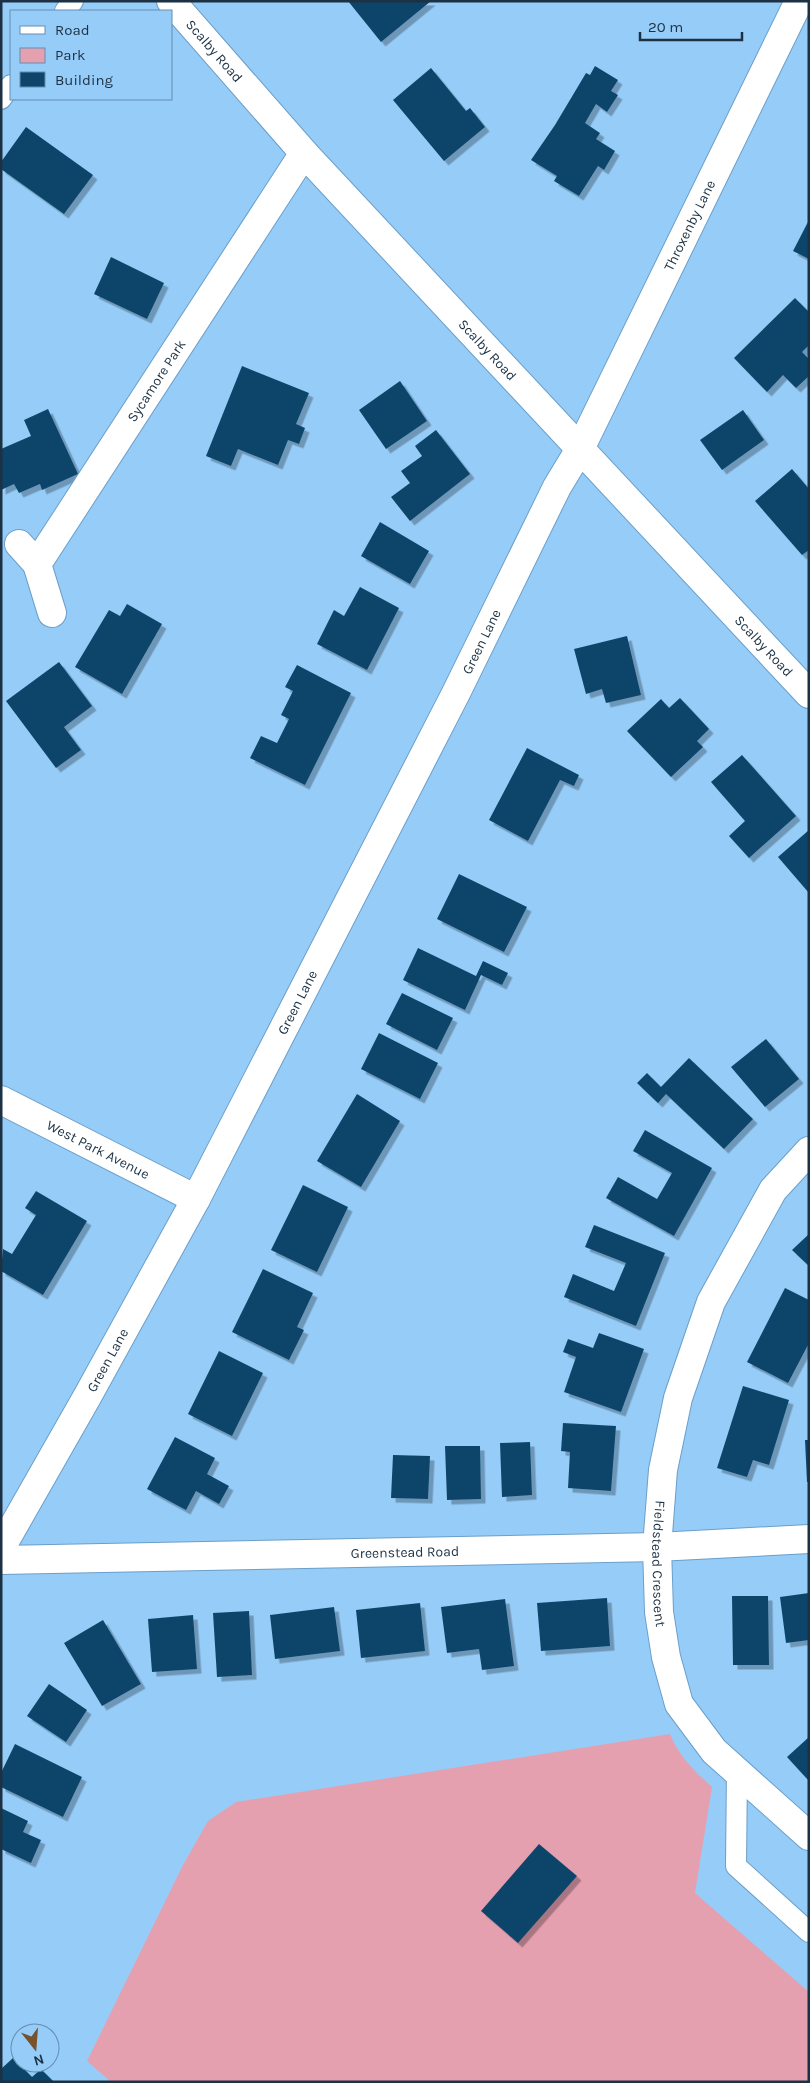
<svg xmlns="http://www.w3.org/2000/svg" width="810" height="2083" font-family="Karla,sans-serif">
	<defs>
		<filter id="shadow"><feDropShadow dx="4.5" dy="4.5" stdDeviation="0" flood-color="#0004"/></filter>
	</defs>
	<rect width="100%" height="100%" fill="#96ccf8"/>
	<path fill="#e5a0b0" d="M670,1734c9,22 24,37 42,53l-17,106 114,99v90h-698l-24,-21 96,-196 25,-44 28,-19z"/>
	<path fill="#0f456b" filter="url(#shadow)" d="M348,1h83l-50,41z
		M595,66l23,14 -7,11 7,4 -11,17 -11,-8 -11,19 15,10 -4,6 19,12 -11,19 -6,-4 -19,30 -25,-15 3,-5 -26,-16 24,-35 31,-52 4,2z
		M431,68l35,43 4,-3 15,19 -41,34 -51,-61z
		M26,127l67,48 -29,39 -63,-45v-7z
		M809,220v39l-16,-8z
		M111,257l53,26 -17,36 -53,-25z
		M795,298l14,14v33l-7,7 7,7v17l-13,12 -13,-13 -16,17 -33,-34z
		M242,366l67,27 -13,31 9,4 -6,16 -11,-4 -10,25 -40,-16 -7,17 -25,-10z
		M400,381l27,40 -41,28 -27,-39z
		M48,409l30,65 -36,16 -2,-6 -21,9 -5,-9 -13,6v-41l30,-13 -7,-16z
		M743,410l21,30 -42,30 -22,-30z
		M436,430l34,44 -60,47 -19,-24 19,-14 -9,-12 21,-15 -7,-10z
		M792,469l17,20v61l-7,5 -47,-54z
		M380,522l49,29 -19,33 -49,-28z
		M360,587l39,21 -32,62 -50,-26 17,-34 10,6z
		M127,604l35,20 -40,70 -47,-27 34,-57 11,6z
		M627,636l14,59 -35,8 -4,-14 -16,5 -12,-45z
		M59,662l33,44 -28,21 17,23 -25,18 -50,-67z
		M297,665l54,28 -46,92 -55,-27 11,-22 16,7 12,-24 -8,-4 12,-24 -8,-4z
		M680,698l29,31 -12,12 6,6 -32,30 -44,-46 34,-32 8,9z
		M527,748l52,27 -5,11 -14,-6 -32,61 -39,-21z
		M742,755l54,61 -47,42 -20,-22 16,-15 -34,-39z
		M809,830v63l-31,-36z
		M459,874l68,33 -23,45 -67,-33z
		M418,948l58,28 7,-15 25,12 -6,12 -21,-10 -16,35 -62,-30z
		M402,993l51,25 -16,32 -51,-26z
		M379,1033l59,30 -18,36 -59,-30z
		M766,1039l33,40 -34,28 -34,-40z
		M689,1058l64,61 -29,30 -58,-55 -8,9 -21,-20 10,-10 14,14z
		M357,1094l43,27 -39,66 -44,-26z
		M645,1130l67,38 -38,68 -68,-38 12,-21 39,22 15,-26 -39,-22z
		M303,1185l45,22 -31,65 -46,-22z
		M36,1191l51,30 -44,74 -42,-24 2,-22 9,5 24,-39 -11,-7z
		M594,1225l71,28 -29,73 -72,-29 9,-23 41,17 12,-28 -41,-16z
		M809,1234v32l-17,-16z
		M263,1269l50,24 -16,34 7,3 -15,30 -57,-28z
		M785,1288l24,12v43l-21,40 -41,-21z
		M599,1333l45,16 -23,63 -57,-20 12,-35 -13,-5 5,-13 25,9z
		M219,1351l44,22 -31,63 -44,-22z
		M743,1386l46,14 -20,65 -16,-5 -6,17 -30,-9z
		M563,1423l53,3 -5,65 -43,-3 2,-36 -9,-1z
		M175,1437l40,21 -8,16 22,12 -10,18 -23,-13 -10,19 -39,-21z
		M805,1440h4v42h-2z
		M530,1442l2,53 -30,2 -2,-54z
		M445,1446h35l1,53 -34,1z
		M393,1455l37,1 -2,43 -37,-1z
		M809,1593v47l-23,3 -6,-46z
		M732,1596h36l1,69h-36z
		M607,1598l3,48 -69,5 -4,-48z
		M505,1599l9,67 -32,4 -3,-21 -32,4 -6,-46z
		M420,1603l5,48 -64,7 -5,-48z
		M334,1607l6,44 -65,8 -5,-44z
		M249,1611l3,64 -35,2 -4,-64z
		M193,1615l4,54 -45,3 -4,-53z
		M103,1620l38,64 -39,22 -38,-63z
		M49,1684l38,26 -21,32 -39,-26z
		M809,1737v44l-22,-24z
		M15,1744l67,33 -19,40 -62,-30v-14z
		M1,1808l27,13 -5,11 18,8 -10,23 -30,-14z
		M539,1844l38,32 -59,67 -37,-32z
		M13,2058l19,19 9,-8 13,13h-53v-13z"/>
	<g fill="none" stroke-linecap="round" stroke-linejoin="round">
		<defs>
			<path id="lane" d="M65,11l8,-10
				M1,99l10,-14
				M737,1771l-1,95 73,66"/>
			<g id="street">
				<path id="s1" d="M580,449l219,-448"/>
				<path d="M19,544l18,20"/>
				<path id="s2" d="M52,613l-15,-49 267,-411"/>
				<path id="s3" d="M1,1100l195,99"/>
				<path id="s4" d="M809,1151l-36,39 -62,112 -33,96 -15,72 -6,77 2,65 7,45 13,47 35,47 95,85"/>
				<path id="s5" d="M1,1560l656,-13 152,-8"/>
			</g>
			<g id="secondary">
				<path id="s6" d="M1,1548l86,-151 109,-198 260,-506 101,-206 23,-38"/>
			</g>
			<g id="highway">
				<path id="s7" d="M171,1l133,152 505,541"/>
			</g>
		</defs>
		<use href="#lane" stroke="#6b9fca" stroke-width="22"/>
		<use href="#street" stroke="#6b9fca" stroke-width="30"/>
		<use href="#secondary" stroke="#6b9fca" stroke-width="30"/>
		<use href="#highway" stroke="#6b9fca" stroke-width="30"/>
		<use href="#lane" stroke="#fff" stroke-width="20"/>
		<use href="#street" stroke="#fff" stroke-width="28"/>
		<use href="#secondary" stroke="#fff" stroke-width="28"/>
		<use href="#highway" stroke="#fff" stroke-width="28"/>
	</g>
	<g text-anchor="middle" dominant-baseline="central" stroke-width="5" stroke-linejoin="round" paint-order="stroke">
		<g font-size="14" fill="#1c3143" stroke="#96ccf8">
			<text stroke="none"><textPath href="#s7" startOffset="66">Scalby Road</textPath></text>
			<text stroke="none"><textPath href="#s1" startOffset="249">Throxenby Lane</textPath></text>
			<text stroke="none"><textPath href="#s7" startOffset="471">Scalby Road</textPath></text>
			<text stroke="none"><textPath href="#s2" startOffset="270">Sycamore Park</textPath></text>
			<text stroke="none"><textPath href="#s6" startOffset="1026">Green Lane</textPath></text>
			<text stroke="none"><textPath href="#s7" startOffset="876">Scalby Road</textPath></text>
			<text stroke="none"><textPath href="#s6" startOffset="621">Green Lane</textPath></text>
			<text stroke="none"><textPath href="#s3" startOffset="109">West Park Avenue</textPath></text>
			<text stroke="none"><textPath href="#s6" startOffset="216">Green Lane</textPath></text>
			<text stroke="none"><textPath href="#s5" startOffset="404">Greenstead Road</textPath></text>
			<text stroke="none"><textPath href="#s4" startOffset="450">Fieldstead Crescent</textPath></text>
		</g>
	</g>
	<rect width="810" height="2083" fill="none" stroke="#1c3143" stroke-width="5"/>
	<rect x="10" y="10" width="162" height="90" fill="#96ccf8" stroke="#658eb0"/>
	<rect x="20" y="26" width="25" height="8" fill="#ffffff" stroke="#658eb0"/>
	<text x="55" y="35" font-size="15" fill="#1c3143">Road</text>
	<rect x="20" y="48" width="25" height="15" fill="#e5a0b0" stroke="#658eb0"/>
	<text x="55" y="60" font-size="15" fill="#1c3143">Park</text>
	<rect x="20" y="72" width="25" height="15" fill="#0f456b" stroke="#658eb0"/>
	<text x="55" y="85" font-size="15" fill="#1c3143">Building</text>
	<g transform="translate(35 2048) rotate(163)"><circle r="24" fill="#96ccf8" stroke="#658eb0"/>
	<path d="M0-4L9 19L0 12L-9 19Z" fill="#77522d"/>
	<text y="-8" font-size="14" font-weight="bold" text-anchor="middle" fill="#1c3143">N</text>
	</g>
	<path d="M640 32v8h102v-8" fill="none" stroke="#1c3143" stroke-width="2.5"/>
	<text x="648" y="32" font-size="15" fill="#1c3143" stroke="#96ccf8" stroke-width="4" paint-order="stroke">20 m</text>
</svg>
